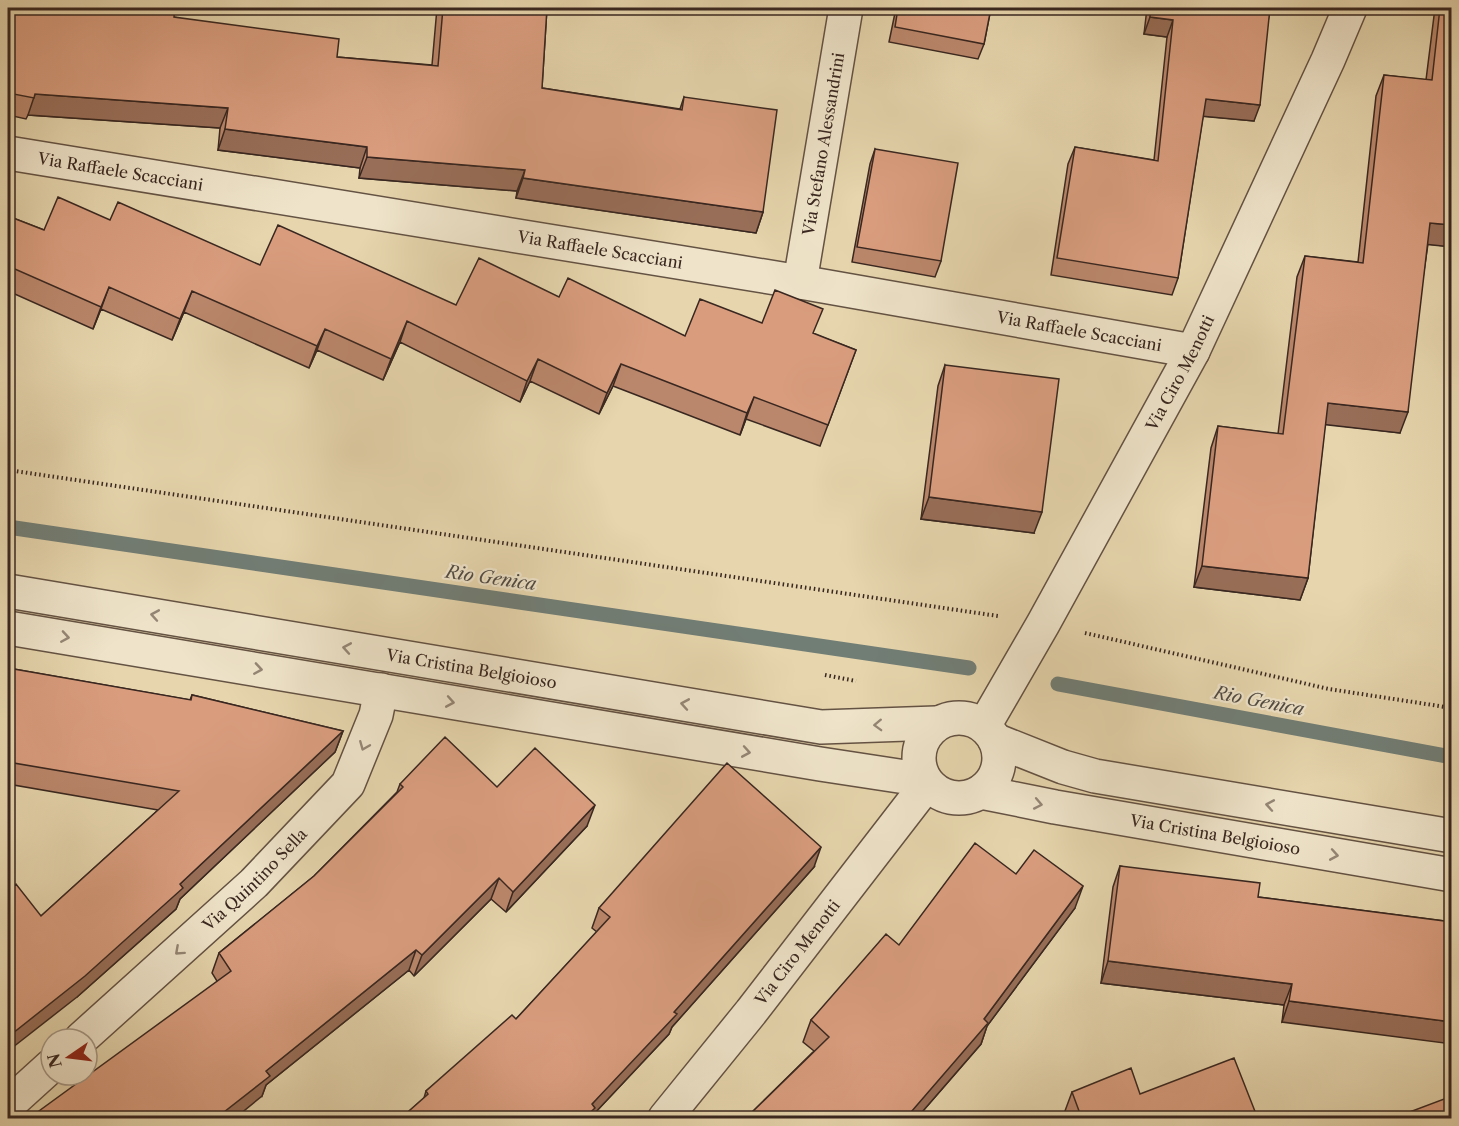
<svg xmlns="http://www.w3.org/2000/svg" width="1459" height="1126" font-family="'Libre Caslon Text',serif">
	<rect width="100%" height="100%" fill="#e6d5ad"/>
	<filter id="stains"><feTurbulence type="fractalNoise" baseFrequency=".00333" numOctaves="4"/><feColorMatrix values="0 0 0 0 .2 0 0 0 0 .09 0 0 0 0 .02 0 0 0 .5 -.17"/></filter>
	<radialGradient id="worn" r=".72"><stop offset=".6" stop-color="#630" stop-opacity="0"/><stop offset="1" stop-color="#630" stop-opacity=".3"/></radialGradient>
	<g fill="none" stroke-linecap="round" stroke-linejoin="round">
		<path stroke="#717e76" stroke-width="15" d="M8,527l961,141
			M1058,684l394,73"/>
		<defs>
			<g id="minor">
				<path id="s1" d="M8,153l792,129 393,69"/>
				<path id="s2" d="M800,282l46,-274"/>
				<path id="s3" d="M8,591l813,136 115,-4"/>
				<path d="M8,628l812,136 105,16"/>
				<circle cx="959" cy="758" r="40"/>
				<path id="s4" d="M984,726l59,-102 150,-273 135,-291 22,-52"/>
				<path d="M995,740l68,27 32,9 357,60"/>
				<path id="s5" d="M981,792l74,15 397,68"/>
				<path id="s6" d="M81,1039l173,-156 94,-99 28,-69 5,-25"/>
				<path d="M8,1105l43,-39"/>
				<path id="s7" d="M665,1118l86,-106 176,-228"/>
			</g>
		</defs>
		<use href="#minor" stroke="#645243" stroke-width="36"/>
		<path stroke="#392720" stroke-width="4" stroke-dasharray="1.5 3" stroke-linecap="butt" d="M8,470l990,146
			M1085,633l244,56 123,19
			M825,675l31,6"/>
		<use href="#minor" stroke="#efe4ca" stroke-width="33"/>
	</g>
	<path fill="#bb876c" stroke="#392720" stroke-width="1.5" d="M8,8l166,9 163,40 95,8 5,-57h110l-5,80 138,21 4,-12 79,115 -7,21 -240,-35 1,-7 -158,-13 1,-10 -142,-18 2,-22 -192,-13 -2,4 -18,-4z
		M896,8h95l-7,36 -6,15 -89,-17z
		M1147,8h123l-16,113 -51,-5 -25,162 -6,17 -121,-20 17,-111 7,-17 79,13 13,-123 -23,-3z
		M1435,8h17v239l-24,-3 -28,189 -75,-9 -17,154 -8,22 -106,-13 17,-139 7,-22 60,8 19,-157 8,-21 53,6 18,-166 8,-21 42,5z
		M875,149l66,112 -6,16 -83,-15 18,-98z
		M8,216l36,14 66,-10 150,45 196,40 103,-8 126,39 77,-13 52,11 42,16 -36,96 -74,-27 -6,16 -127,-49 -14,28 -69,-33 -10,21 -120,-60 -17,38 -66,-30 -8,18 -125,-56 -12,28 -71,-31 -8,20 -85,-38z
		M945,365l89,168 -113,-14 17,-133z
		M8,668l182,32 2,-5 151,36 -8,21 -155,147 -4,10 -99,88 -36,-81 117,-106 -150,-26z
		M400,784l97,3 90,39 -81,86 -15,-13 -77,77 -5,-6 -143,115 -4,11 -45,-115 -5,-8 7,-20 95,-77 83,-84z
		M1120,866l138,31 194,25 -170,100 2,-17 -183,-22 12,-96z
		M814,867l-142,160 -3,7 -77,82v3h-192l24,-21 2,-7 90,-72 81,-87 -5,-4 7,-20z
		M1016,874l59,34 -88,118 -6,18 -65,75h-171l69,-68 -11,-9 8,-22 88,-75z
		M1072,1092l68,2 118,25h-196z"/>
	<path fill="#986e58" stroke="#392720" stroke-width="1.5" d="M1150,17l23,3 -6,17 -23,-3z
		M35,94l193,14 -8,20 -192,-13z
		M1206,99l54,6 -6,16 -54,-5z
		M225,129l142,18 -7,21 -142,-18z
		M367,157l158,13 -8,21 -158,-13z
		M523,178l240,34 -7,21 -240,-35z
		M1430,223l22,2v22l-29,-3z
		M109,287l-8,22 -8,20 8,-22z
		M192,291l-8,21 -12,28 8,-21z
		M407,321l-7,21 -17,38 8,-21z
		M325,329l-8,21 -8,18 8,-22z
		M538,359l-8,22 -10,21 7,-21z
		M621,364l-8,22 -14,28 8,-21z
		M754,397l-8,22 -6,16 7,-22z
		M1328,403l80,9 -8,21 -80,-9z
		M929,497l113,15 -8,21 -113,-14z
		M1202,566l106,12 -8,22 -106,-13z
		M343,731l-8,21 -155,147 -4,10 -99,88 -69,54v-14l172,-153z
		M595,805l-8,21 -81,86 7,-20z
		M821,847l-7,20 -142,160 -3,7 -77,82v3h-9l9,-15z
		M499,878l-8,21 -77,77 8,-21z
		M1083,886l-8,22 -88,118 -6,18 -65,75h-11l79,-100z
		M416,950l-7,20 -143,115 -4,11 -28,23h-19l51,-48z
		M1108,961l184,23 -8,21 -183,-22z
		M1289,1001l163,21v22l-170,-22z"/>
	<path fill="#d99d7e" stroke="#392720" stroke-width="1.5" d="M8,8h167l-1,9 165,22 -2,18 101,9 5,-58h104l-5,80 140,22 2,-13 93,13 -14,102 -240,-34 2,-8 -158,-13v-10l-142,-18 3,-21 -193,-14 -1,4 -26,-5z
		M898,8h93l-7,36 -89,-17z
		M1151,8h119l-10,97 -54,-6 -28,179 -121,-20 18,-111 83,14 15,-141 -23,-3z
		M1440,8h12v217l-22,-2 -22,189 -80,-9 -20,175 -106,-12 16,-140 65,8 22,-178 58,7 21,-188 48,5z
		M875,149l83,14 -17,98 -84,-14z
		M58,197l52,23 8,-18 142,63 18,-40 178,80 23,-47 80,39 9,-19 117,58 15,-37 62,24 13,-33 48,19 -10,24 43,17 -28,75 -74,-28 -7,16 -126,-49 -14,29 -69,-34 -11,22 -120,-60 -16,38 -66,-30 -8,17 -125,-55 -12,28 -71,-32 -8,20 -93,-41v-50l36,14z
		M945,365l114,14 -17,133 -113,-15z
		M8,668l183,32 1,-5 151,36 -163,153 3,4 -98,88 -77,61v-146l8,-7 25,32 138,-125 -171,-29z
		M445,737l52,50 38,-39 60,57 -82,87 -14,-14 -77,77 -6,-5 -150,121 4,5 -55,43h-187l203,-148 -12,-18 95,-77 89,-89 -3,-3z
		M727,763l94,84 -147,165 3,2 -85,90 3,4 -12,11h-183l28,-25 -2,-3 86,-76 4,4 94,-102 -11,-9z
		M975,843l41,31 18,-24 49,36 -99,133 4,4 -83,96h-160l84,-82 -18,-17 75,-86 13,11z
		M1120,866l140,17 -2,14 194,25v100l-163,-21 3,-17 -184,-23z
		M1234,1058l24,61h-176l-10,-27 59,-24 9,26z
		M1452,1096v23h-61z"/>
	<defs><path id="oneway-chevron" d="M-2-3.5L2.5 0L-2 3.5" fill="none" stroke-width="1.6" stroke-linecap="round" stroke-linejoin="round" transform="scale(1.5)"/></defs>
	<g stroke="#948675">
		<use href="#oneway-chevron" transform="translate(155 615) rotate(-170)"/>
		<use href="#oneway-chevron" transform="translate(65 637) rotate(9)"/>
		<use href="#oneway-chevron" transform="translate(347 648) rotate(-170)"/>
		<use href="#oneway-chevron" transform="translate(258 669) rotate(9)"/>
		<use href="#oneway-chevron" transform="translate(450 702) rotate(10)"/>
		<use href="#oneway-chevron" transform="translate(685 704) rotate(-170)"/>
		<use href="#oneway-chevron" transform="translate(878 725) rotate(178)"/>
		<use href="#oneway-chevron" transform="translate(364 746) rotate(112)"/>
		<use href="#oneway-chevron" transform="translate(746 752) rotate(10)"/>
		<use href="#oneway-chevron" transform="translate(1038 804) rotate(11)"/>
		<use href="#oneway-chevron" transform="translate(1270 805) rotate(-170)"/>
		<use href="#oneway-chevron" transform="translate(1334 855) rotate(10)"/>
		<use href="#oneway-chevron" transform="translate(179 951) rotate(138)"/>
	</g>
	<g text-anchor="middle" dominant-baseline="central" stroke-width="4.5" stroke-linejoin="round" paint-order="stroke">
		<g font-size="16" fill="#392720" stroke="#efe4ca">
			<text stroke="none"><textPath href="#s2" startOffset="140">Via Stefano Alessandrini</textPath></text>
			<text stroke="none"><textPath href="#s1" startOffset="114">Via Raffaele Scacciani</textPath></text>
			<text stroke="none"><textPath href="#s1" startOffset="600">Via Raffaele Scacciani</textPath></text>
			<text stroke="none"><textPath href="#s1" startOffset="1086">Via Raffaele Scacciani</textPath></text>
			<text stroke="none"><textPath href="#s4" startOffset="404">Via Ciro Menotti</textPath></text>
			<text stroke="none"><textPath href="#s3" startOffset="470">Via Cristina Belgioioso</textPath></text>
			<text stroke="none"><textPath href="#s5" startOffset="238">Via Cristina Belgioioso</textPath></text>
			<text stroke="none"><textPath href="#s6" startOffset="236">Via Quintino Sella</textPath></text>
			<text stroke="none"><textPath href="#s7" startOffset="212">Via Ciro Menotti</textPath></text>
		</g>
		<g font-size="18" font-style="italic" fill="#504b44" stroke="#efe4ca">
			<text transform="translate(491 578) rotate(8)">Rio Genica</text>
			<text transform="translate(1259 701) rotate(11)">Rio Genica</text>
		</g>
	</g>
	<rect width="1459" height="1126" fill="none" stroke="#e6d5ad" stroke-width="30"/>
	<rect x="9" y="9" width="1441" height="1108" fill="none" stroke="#392720" stroke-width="3"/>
	<rect x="15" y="15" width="1429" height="1096" fill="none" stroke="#392720" stroke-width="1.5"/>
	<g transform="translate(69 1057) rotate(256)"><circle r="28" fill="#efe4ca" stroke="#a69886" stroke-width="1.5"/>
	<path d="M0-4.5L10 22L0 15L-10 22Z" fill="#8f2418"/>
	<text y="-9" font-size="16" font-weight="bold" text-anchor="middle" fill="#392720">N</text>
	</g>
	<rect width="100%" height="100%" filter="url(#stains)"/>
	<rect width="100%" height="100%" fill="url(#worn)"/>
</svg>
